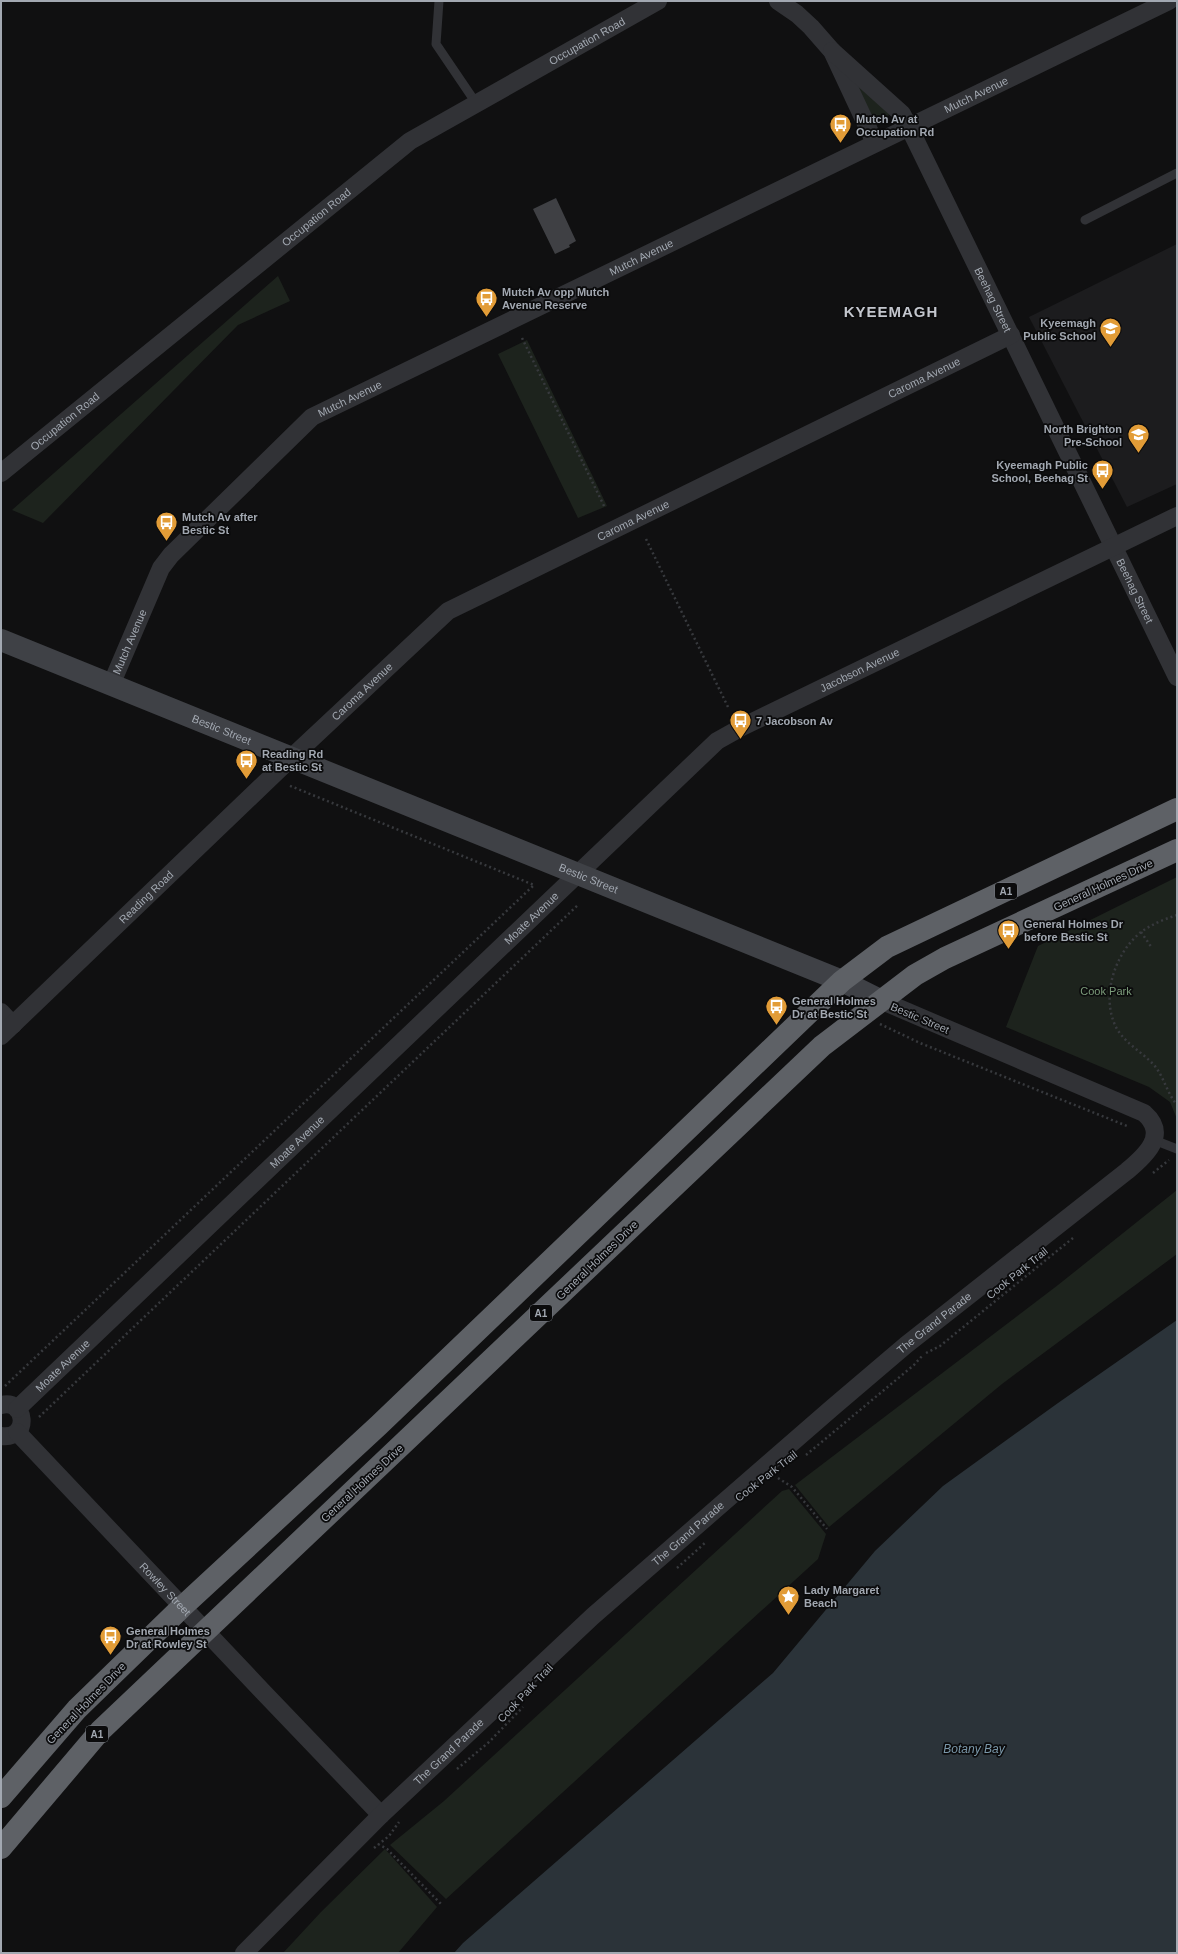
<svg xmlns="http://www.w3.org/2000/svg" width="1178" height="1954" font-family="Arial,sans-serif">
	<rect width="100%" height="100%" fill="#101011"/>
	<path fill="#1c1c1e" d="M1177,244v240l-50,23 -98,-190z"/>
	<path fill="#1d231d" d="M850,75l39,39c-2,7 -9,11 -16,9z
		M278,276l12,25 -52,24 -195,198 -31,-13z
		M527,340l80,166 -29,12 -80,-164z
		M1177,877v242l-7,-17 -21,-15 -143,-60 32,-81z
		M1177,1190v64l-175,130 -173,143 -34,-42 263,-200z
		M789,1489l37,45 -8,25 -372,340 -56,-54 54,-44 338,-310z
		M385,1849l52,58 -39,46h-115l38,-41z"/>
	<path fill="#2b3339" d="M1177,1320v633h-723l9,-10 310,-270 102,-122 68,-65 115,-83z"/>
	<path fill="#3f4044" d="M556,198l20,43 -7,4 1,2 -15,7 -22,-45z"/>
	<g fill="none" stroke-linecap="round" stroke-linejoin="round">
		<path stroke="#37393d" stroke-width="2.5" stroke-dasharray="2 3" stroke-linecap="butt" d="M522,338l83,170
			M646,539l82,168
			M1177,915c-12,4 -25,9 -36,17 -27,22 -41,66 -24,97 9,15 25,23 37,36 10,12 13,28 23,40
			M1141,932l11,16
			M880,1024l40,19 207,83
			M1153,1173l16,-13
			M926,1353l14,-7 133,-108
			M5,1386l529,-501 -246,-100
			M39,1417l540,-513
			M806,1455l108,-90 8,-9
			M778,1478l14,9 35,42
			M677,1568l29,-26
			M457,1769l32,-27 34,-35
			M378,1844l9,5 54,55
			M374,1848l15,-12 10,-14"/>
		<path stroke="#313236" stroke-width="9" d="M439,1l-3,43 40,59
			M1085,220l92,-47
			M1154,1140l23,9"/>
		<g stroke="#313236" stroke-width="18">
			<path d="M778,1l19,13 14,13 21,24 43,92"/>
			<path id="s1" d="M832,51l70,63 7,13 268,550"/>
			<path id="s2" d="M1,473l409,-332 248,-140"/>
			<path id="s3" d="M111,685l50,-117 10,-13 141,-138 857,-416"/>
			<path d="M1,1012l12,13"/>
			<path id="s4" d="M1,1036l290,-278 157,-147 563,-276"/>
			<path d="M1,1405c25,-7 30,35 0,31"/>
			<path id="s5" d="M17,1409l700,-668 25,-14 435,-211"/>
			<path id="s6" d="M17,1432c121,129 242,256 364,383"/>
			<path id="s7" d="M244,1953l137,-138 212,-199 239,-208 74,-63 221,-174c18,-15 42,-36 17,-58l-264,-113"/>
		</g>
		<path stroke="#3f4146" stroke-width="22" id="s8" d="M1,640l841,341 38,19"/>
		<path stroke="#5e6166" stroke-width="22" d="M1,1797l76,-88 104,-101 198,-183 463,-444 45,-34 290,-138
			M1,1848l99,-117 722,-685 93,-71 30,-17 232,-108"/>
	</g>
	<defs>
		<symbol id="bus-pin" viewBox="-11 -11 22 30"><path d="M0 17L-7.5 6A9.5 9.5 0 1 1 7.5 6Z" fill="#e29c37" stroke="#0b0b0c"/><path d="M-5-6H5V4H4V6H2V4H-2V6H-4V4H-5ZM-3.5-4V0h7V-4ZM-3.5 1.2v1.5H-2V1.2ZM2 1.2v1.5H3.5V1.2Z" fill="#fff"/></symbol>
		<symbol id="school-pin" viewBox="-11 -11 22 30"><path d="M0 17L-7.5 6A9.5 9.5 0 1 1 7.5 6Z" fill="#e29c37" stroke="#0b0b0c"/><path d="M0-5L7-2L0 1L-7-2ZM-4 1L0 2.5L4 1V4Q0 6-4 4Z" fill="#fff"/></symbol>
		<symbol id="sight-pin" viewBox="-11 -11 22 30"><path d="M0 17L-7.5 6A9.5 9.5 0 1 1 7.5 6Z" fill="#e29c37" stroke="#0b0b0c"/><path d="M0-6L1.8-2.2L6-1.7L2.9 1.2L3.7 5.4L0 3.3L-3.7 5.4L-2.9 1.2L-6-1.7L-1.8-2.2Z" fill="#fff"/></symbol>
	</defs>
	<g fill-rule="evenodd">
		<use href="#bus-pin" x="828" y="112" width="25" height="34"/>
		<use href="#bus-pin" x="474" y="286" width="25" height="34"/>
		<use href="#school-pin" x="1098" y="316" width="25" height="34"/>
		<use href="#school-pin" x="1126" y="422" width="25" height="34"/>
		<use href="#bus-pin" x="1090" y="458" width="25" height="34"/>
		<use href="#bus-pin" x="154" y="510" width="25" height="34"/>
		<use href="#bus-pin" x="728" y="708" width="25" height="34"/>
		<use href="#bus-pin" x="234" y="748" width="25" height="34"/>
		<use href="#bus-pin" x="996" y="918" width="25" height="34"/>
		<use href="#bus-pin" x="764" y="994" width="25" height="34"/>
		<use href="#sight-pin" x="776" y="1584" width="25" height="34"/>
		<use href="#bus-pin" x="98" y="1624" width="25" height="34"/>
	</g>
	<g text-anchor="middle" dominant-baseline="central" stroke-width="3.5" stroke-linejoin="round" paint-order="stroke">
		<g fill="#0b0b0c" stroke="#757980" stroke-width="1">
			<rect x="995" y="883" width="22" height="16" rx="3"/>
			<rect x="530" y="1305" width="22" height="16" rx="3"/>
			<rect x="86" y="1726" width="22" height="16" rx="3"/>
		</g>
		<g font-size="10" font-weight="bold" fill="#a2a8b1">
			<text x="1006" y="891">A1</text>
			<text x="541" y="1313">A1</text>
			<text x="97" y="1734">A1</text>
		</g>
		<g font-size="11" fill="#a2a8b1" stroke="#0b0b0c">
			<text stroke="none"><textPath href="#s2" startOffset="730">Occupation Road</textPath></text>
			<text stroke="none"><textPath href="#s3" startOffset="1079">Mutch Avenue</textPath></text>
			<text stroke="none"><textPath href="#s2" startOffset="406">Occupation Road</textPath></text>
			<text stroke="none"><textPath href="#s3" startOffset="707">Mutch Avenue</textPath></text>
			<text stroke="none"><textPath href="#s1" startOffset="301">Beehag Street</textPath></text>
			<text stroke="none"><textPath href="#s4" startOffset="1147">Caroma Avenue</textPath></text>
			<text stroke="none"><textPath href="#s3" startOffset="383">Mutch Avenue</textPath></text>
			<text stroke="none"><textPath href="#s2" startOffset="82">Occupation Road</textPath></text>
			<text stroke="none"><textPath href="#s4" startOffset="823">Caroma Avenue</textPath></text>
			<text stroke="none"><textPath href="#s1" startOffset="625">Beehag Street</textPath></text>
			<text stroke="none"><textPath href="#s3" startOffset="47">Mutch Avenue</textPath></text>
			<text stroke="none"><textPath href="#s5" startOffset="1127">Jacobson Avenue</textPath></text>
			<text stroke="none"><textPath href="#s4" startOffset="499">Caroma Avenue</textPath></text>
			<text stroke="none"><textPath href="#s8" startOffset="238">Bestic Street</textPath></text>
			<text stroke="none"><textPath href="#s8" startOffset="634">Bestic Street</textPath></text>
			<text transform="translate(1103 885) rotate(-25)">General Holmes Drive</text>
			<text stroke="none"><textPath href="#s4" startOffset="201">Reading Road</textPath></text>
			<text stroke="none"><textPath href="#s5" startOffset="711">Moate Avenue</textPath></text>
			<text transform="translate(920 1018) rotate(23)">Bestic Street</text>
			<text stroke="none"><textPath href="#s5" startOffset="387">Moate Avenue</textPath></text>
			<text transform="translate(597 1260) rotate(-44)">General Holmes Drive</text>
			<text transform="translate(1017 1273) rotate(-39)">Cook Park Trail</text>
			<text stroke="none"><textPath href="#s7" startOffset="935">The Grand Parade</textPath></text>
			<text stroke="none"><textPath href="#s5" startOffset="63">Moate Avenue</textPath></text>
			<text transform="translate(766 1476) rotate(-38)">Cook Park Trail</text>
			<text transform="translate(362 1483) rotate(-43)">General Holmes Drive</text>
			<text stroke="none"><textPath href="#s7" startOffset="611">The Grand Parade</textPath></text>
			<text stroke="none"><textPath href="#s6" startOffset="216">Rowley Street</textPath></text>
			<text transform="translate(525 1693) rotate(-47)">Cook Park Trail</text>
			<text transform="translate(86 1703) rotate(-46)">General Holmes Drive</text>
			<text stroke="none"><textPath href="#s7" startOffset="287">The Grand Parade</textPath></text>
		</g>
		<g font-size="11" font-weight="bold" fill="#a2a8b1" stroke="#0b0b0c" text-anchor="start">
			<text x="856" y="119">Mutch Av at<tspan x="856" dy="13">Occupation Rd</tspan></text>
			<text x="502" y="292">Mutch Av opp Mutch<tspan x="502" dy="13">Avenue Reserve</tspan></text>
			<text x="1096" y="323" text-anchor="end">Kyeemagh<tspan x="1096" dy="13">Public School</tspan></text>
			<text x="1122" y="429" text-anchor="end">North Brighton<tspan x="1122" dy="13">Pre-School</tspan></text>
			<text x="1088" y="465" text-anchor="end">Kyeemagh Public<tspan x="1088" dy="13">School, Beehag St</tspan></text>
			<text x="182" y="517">Mutch Av after<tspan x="182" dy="13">Bestic St</tspan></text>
			<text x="756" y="721">7 Jacobson Av</text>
			<text x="262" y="754">Reading Rd<tspan x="262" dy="13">at Bestic St</tspan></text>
			<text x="1024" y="924">General Holmes Dr<tspan x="1024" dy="13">before Bestic St</tspan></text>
			<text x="792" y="1001">General Holmes<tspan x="792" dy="13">Dr at Bestic St</tspan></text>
			<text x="804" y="1590">Lady Margaret<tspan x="804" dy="13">Beach</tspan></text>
			<text x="126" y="1631">General Holmes<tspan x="126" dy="13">Dr at Rowley St</tspan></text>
		</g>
		<g font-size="11" fill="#7b9b7a" stroke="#0b0b0c">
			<text x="1106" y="991">Cook Park</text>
		</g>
		<g font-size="12" font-style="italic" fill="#7b98aa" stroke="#0b0b0c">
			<text x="974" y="1749">Botany Bay</text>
		</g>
		<g font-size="15" font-weight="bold" letter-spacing="1" fill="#c3c6cd" stroke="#0b0b0c">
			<text x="891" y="311">KYEEMAGH</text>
		</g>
	</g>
	<rect width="1178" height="1954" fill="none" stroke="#a2a8b1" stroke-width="4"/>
</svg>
